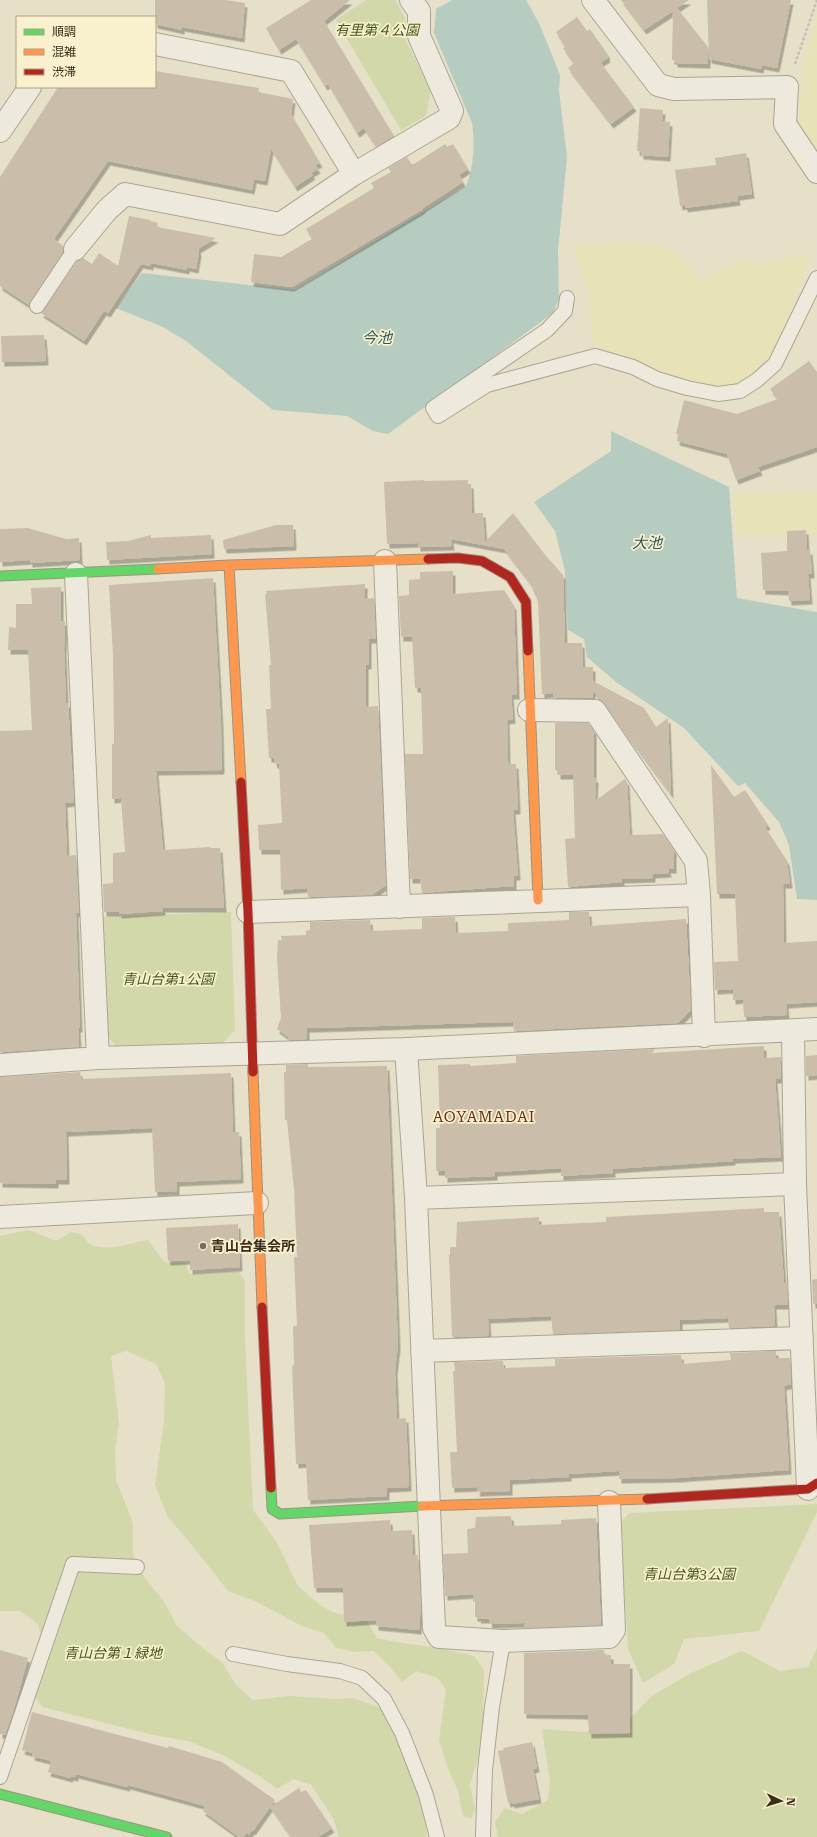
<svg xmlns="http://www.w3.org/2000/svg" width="817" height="1837" font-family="'Roboto Serif','Noto Sans JP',serif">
	<defs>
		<filter id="shadow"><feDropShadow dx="2.5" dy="4.5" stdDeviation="0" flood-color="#0004"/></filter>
	</defs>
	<rect width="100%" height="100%" fill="#e6e0c9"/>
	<path fill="#e8e2b8" d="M817,15v136l-17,-26 -1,-9 4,-50z
		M623,241l34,4 23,9 20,25 22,-11 25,-9 9,5 18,-2 24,-7h14l-32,85 -16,25 -25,20 -32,3 -34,-10 -49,-20 -33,-16 1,-18 -3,-31 -13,-35 -1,-11z
		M817,492v43l-45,1 -35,-1 -4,-41z"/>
	<path fill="#d3d8aa" d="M366,0h29c8,13 15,23 10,39l26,51 -5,26 -25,14 -65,-110z
		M231,912l4,118 -12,13 -107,3 -11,-13 -3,-116z
		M29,1230l27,11 15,-9c2,1 7,1 9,2 5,2 6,9 12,11 20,7 36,-2 56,-5l16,22 22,1 3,11 50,-2 6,9v57l8,172 23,31 22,45 23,20 14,7 31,6 11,19c32,7 65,9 97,18l10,14 -1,52 -5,35 -8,28 5,24 -4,10 -8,-3 -5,-25 -11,-25 -8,-26 7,-51 -9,-11 -21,-7 -14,11 -13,-16 -15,-15 -18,1 -20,-4 -12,-15 -22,-7 -45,-24 -29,-11 -37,-47 -23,-27 -13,-32 9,-65 1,-37 -9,-19 -30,-13 -15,5 8,67 -4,28 1,29 17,43v31l12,24 20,25 12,23 28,24 17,12 14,23 17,15 37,-4 44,3 18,-1 32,11c18,34 42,89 43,128h-88l-6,-19 -22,-33 -17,-6 -17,10 -16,-12 -38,-22 -35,-14 -35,-6 -111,-28 -7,-11 11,-33 -8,-39 -18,-13h-20v-375z
		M817,1504v8l-58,119 -75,8 -10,25 -31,19 -15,-34 -8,-127 10,-9z
		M817,1648v189h-319l-3,-15 10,-14 17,6 26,-14 2,-18 -8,-53 42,3 37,-3 29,-32 41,-24 51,-22 38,20 28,-4z"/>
	<path fill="#b6ccc0" d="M452,0h74l13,23 21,52 -1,16 8,66 -9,94 1,48 -6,14 -165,121 -15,-3 -26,-15 -74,-6 -87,-69 -23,-14 -47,-19 26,-35 153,17 171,-104c8,-19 9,-43 6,-63l-38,-90 2,-24z
		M611,431l118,56 8,111 80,14v288l-20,-1 -8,-54 -10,-23 -34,-39 -7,3 -54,-58 -68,-46 -29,-25 -3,-18 -16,-9 -3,-59 -10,-40 -21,-29 77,-51z"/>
	<path fill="#cabeaa" filter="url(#shadow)" d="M155,0h71l19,3 -3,35 -60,-11v3l-27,-6z
		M311,0h39l-26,21 70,115 -18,11 -12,-19 -7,5 -29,-49 -3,2 -29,-47 -17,11 -13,-22z
		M621,0h68l-12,8 31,39v17l-33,-1v-3h-3l1,-49 -29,19z
		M707,0h84l-14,68 -15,-3 -1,4 -52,-10z
		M577,17l10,14 3,-2 18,26 -1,1 1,2 -7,4 2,4 31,41 -23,17 -43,-56 6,-5 -11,-15 2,-1 -9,-15z
		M155,71l104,17 -1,4 35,7 -2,15 29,49 -5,2 3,4 -7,4 2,2 -18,12 -24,-38 -6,32 -11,-2 -2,11 -144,-29 -54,78 9,7v6l-34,53 -29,-19v-109l58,-90h97z
		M640,108l23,2 -1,11 8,1 -2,35 -27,-2v-3l-4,-1z
		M445,144l2,3 6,-3 15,25 -9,6 4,7 -40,26v1l-131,78 -41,-5 3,-28 27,3 31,-18 -6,-10 68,-41 -3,-5 20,-11 -3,-4 19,-11 4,7h3z
		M746,153l6,41 -15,2 1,5 -53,7v-3l-5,1 -5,-36 41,-5 -1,-7z
		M129,216l21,4v1l8,2 -1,4 59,11 -18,11 1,3 -3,17 -9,-2v3l-36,-7v3l-10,-2 -33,49 -4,-2 -20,30 -43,-28 36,-52 6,-3 9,6 7,-11 19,13z
		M44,335l2,26 -44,1 -1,-26z
		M809,361l8,11v75l-59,20 2,4 -24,9 -9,-26 -50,-13 1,-7h-2l8,-34 53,14 41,-15 -8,-10z
		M424,480v1l44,-1v4h3l1,29h11l2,29 28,-29 33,43 17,19 2,68h17l1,24h10v14l51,27 12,19 12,-9 3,76 -46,-61 -20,-29 -12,-13v7h-40v-5l-11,1 -4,-93 -6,-13h2l-30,-39 -53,-10 1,7 -34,1v-4l-31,1 -3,-62z
		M276,525h17l1,21 -70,3 -1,-9z
		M28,528l38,11 13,-1 1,22 -50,3v-3l-30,2v-33z
		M806,530l1,20h3l2,24h-4l2,26 -21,1 -1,-10 -25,-1 -2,-37 26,-2v-20z
		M151,535v3l60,-3 1,19 -105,6 -1,-18 22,-1z
		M453,571v23l51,-4 10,16 3,89h-6l2,24 -6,1 1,41 1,3h7l2,46h-5l5,66h-4v10l-92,7 -2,-14h-10l-5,-125h18l-2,-66h-6l-3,-51h-11l-2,-41 10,-1v-15l11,-1v-7z
		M213,578l8,147 1,45 -66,1 7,79 47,-3v1h10l4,60h-61v3l-44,3v-2h-15l-1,-28 10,-1v-30l12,-1 -4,-54 -9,1v-55h2l-1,-89 -4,-70z
		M365,584v15l9,-1 2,41h-7v26h-3v42l12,-1 8,179 -14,10 -64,2 -1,-9 -26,2 -1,-40h-21l-1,-25 24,-2 -3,-59h-4l-1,-6h-5l-3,-49h5l-2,-44h2l-6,-71h2l-1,-3z
		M61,587v34h4l-1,28 2,54h2l6,99 -9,1 2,53 9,-1 3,58h-3l4,115h-2l1,19 -79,5v-321l32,-1 -4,-80h-20l1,-23 7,1v-24h16l-1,-16z
		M555,723h33l6,8v47h2l-1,23 30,-22 2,3 3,53 33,-1 11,16v19h-6l1,4 -16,1v4l-31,1v3l-54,5 -3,-48 10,-1 -2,-63h-15v-5h-3z
		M711,765l23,32 11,-7 23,35 -3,2 22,34 3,23h-7l1,59 33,-2v61l-31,2 1,11 -43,2 -1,-18 -10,1v-11l-18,1 -1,-28 24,-1 -3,-67h-18z
		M569,912h20l1,14 96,-7 5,91 -13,13 -164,8 -1,-9 -199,6h-7v11l-19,1v-3l-11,-8 4,-11 -4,-59 1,-19h4l-1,-4 25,-1v-4l4,-1v-8l60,-2 1,11 51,-2v-11l33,-1 1,16 52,-2v-8l61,-3z
		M764,1046v12l17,-1v22h-6l6,78 -48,2v2l-120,8v4l-52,3v-8l-66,4v4l-50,2v-7h-9v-43h4l-2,-63 32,-1v2l46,-3v-7l139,-7 -3,4z
		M817,1055v20l-11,1v-20z
		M308,1064v3l79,-1 11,279 -3,25 2,49 9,-1 3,69 -22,1v8l-79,4 -2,-37 -10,1 -4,-98 2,-1 -1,-39h4l-3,-69h3l-3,-67 -7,-70h-2l-1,-48h2v-7z
		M80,1072l1,7 150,-6 2,59h6l2,47 -64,3v9l-22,1 -3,-64 -86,4 1,48h-11v4l-56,-1v-106z
		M764,1208v4h15l5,71h3l1,22h-14l1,21 -46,2 -1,-10 -48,2v10l-127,4 -2,-18 -63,3 1,17 -37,1 -3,-82h1v-8h6l1,-25 82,-5v8l67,-3v-5z
		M238,1224l2,43 -50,3v-10l-22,1 -2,-33z
		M817,1279v25h-4l-1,-24z
		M776,1351v7h14l1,26 -7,2 5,84 -112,8 -58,1v-8l-50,3v3l-59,3v11l-33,1 1,-5 -26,1 -2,-36h7l-4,-81h2l-1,-9 49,-1 1,7 51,-2v-7l126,-4 1,9 49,-4 -1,-7z
		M511,1516l1,10 49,-2v-4l35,-2 5,107 -77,3v-5l-34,1 -1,-5h-11l1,-2h-4v-16l-2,1v-8l-28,2 -2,-42 25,-1 -1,-24 8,-1 1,-11z
		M390,1520l1,11 21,-1 1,25h5l3,50 -2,25 -43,-4v-6l-32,2 -1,-34h-29l-5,-63z
		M0,1650l28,8 -14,51 -9,26 -5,-1z
		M604,1650l1,5h6v9h19v69l-41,1 -1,-19 -64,-1v-61z
		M32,1712l136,36 1,-2 53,16 53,38 -22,31 -1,-1 -3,5 -2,-2 -4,4h-4l-36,-26 2,-5 -77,-21 -1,2 -51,-13v3l-5,-1 -1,2 -22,-6 3,-11 -19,-5 1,-3 -11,-3z
		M532,1742l5,26 -4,1 6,30 -27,5v-2l-4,1 -10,-52 6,-1 -1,-2z
		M299,1788l2,4 5,-2 26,38 -14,9h-27l-21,-30z"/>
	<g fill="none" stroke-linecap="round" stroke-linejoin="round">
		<defs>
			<path id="lane" d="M567,298l-2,13 -18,19 -114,78 5,8 49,-31 108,-29 38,11 24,12 30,9 31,6 22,-3 17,-11 18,-16 42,-86
				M37,306l38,-57
				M233,1654l54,10 53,7 22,7 22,21 18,34 24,62 11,42
				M0,1777l73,-213 64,3
				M483,1837l2,-67 7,-63 11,-66"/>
			<path id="street" d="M593,0l65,85 16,4 113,-2 -2,37 32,48
				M155,44l136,27 63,103
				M0,131l30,-44
				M75,249l32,-39 18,-16 155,30 74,-50 95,-56 3,-7 -33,-75v-25l-8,-11
				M385,561l14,346
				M76,574l22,484
				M529,710l66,1 101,150 3,34 5,141
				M248,912l451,-17
				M793,1031l2,153 13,305
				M406,1049l10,149 18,430 5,9 64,4 106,-4 5,-7 -5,-128
				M0,1065l98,-7 308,-9 411,-20
				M416,1198l379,-14
				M0,1217l257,-14
				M422,1351l380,-13"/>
			<path id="fast" d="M0,576l158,-7
				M271,1488l1,21 8,5 142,-8
				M0,1794l167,43"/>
			<path id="slow" d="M229,565l12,217
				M158,569l71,-4 199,-6
				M528,651l10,249
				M253,1072l9,235
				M422,1506l225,-7"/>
			<path id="jam" d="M428,559l30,-1 24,3 28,16 16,25 2,49
				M241,782l7,130 5,160
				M262,1307l9,181
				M647,1499l161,-10 9,-6"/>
		</defs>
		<use href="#lane" stroke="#aba493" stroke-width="16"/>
		<use href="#street" stroke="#aba493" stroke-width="24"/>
		<use href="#fast" stroke="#9a9483" stroke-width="11"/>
		<use href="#slow" stroke="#9a9483" stroke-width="11"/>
		<use href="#jam" stroke="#9a9483" stroke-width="11"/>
		<path stroke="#c5c0b3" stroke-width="2.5" stroke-dasharray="3 2" stroke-linecap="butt" d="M795,64l22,-64"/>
		<use href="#lane" stroke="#ede9dc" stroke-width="14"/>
		<use href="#street" stroke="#ede9dc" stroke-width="22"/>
		<use href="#fast" stroke="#63d668" stroke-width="9"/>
		<use href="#slow" stroke="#ff974d" stroke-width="9"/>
		<use href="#jam" stroke="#b3261e" stroke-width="9"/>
	</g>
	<circle fill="#766c58" stroke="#f9f0ce" stroke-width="1.5" cx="203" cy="1246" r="4"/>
	<g text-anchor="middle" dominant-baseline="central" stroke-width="3.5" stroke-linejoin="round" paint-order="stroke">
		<g font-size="14" font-style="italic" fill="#45591f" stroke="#f9f0ce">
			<text x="377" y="30">有里第４公園</text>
			<text x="168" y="979">青山台第1公園</text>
			<text x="689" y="1574">青山台第3公園</text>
			<text x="113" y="1653">青山台第１緑地</text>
		</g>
		<g font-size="14" font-weight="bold" fill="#3a2d1b" stroke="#f9f0ce" text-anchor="start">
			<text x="211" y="1246">青山台集会所</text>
		</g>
		<g font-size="15" font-style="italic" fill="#285a5c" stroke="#f9f0ce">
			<text x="377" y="338">今池</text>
			<text x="647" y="543">大池</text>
		</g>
		<g font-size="15" letter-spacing="1" fill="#6b2f15" stroke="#f9f0ce">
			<text x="484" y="1117">AOYAMADAI</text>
		</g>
	</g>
	<rect x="16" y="16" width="140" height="72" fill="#f9f0ce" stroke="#ada286"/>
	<rect x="24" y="29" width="20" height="6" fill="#63d668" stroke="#ada286"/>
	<text x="52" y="36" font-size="12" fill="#3a2d1b">順調</text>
	<rect x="24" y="49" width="20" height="6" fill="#ff974d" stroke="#ada286"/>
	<text x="52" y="56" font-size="12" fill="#3a2d1b">混雑</text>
	<rect x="24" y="69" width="20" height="6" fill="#b3261e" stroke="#ada286"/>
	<text x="52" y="76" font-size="12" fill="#3a2d1b">渋滞</text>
	<g transform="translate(781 1801) rotate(94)" stroke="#f9f0ce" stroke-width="3" paint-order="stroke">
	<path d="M0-3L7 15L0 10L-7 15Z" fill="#3a2d1b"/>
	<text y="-6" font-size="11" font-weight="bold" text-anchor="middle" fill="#3a2d1b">N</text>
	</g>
</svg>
